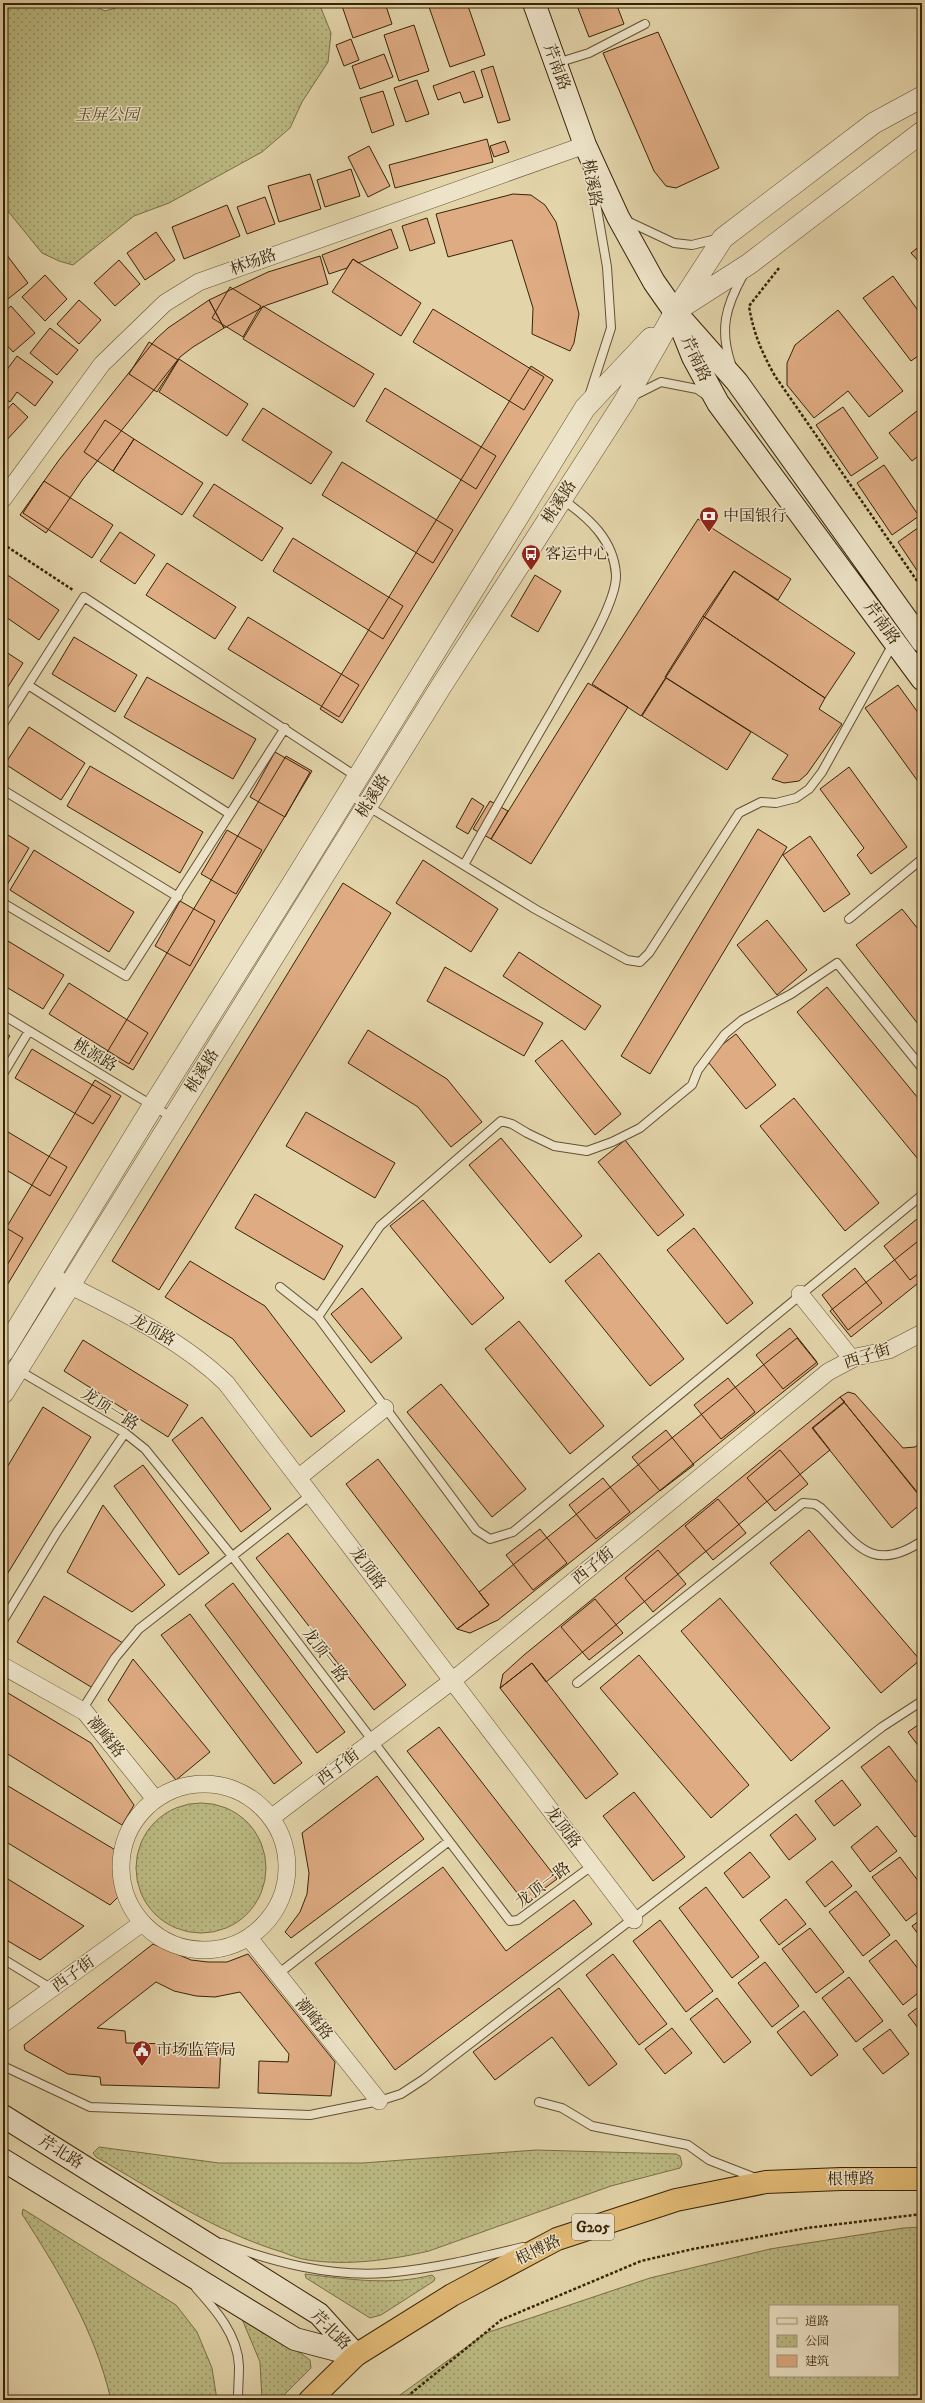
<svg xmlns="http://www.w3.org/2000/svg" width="925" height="2403" font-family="'IM FELL DW Pica','Noto Serif SC',serif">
	<defs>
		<pattern id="park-dots" width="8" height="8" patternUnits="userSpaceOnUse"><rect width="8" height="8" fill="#bcba83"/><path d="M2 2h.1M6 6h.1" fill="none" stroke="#9a9769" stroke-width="1.8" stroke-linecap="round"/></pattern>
	</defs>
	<rect width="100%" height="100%" fill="#e3d4aa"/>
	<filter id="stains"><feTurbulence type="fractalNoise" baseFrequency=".005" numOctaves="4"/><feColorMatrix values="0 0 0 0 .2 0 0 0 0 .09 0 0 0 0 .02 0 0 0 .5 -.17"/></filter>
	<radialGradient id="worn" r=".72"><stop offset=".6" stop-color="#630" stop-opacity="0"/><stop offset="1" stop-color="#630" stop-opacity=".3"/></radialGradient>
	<path fill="url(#park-dots)" stroke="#7a6f45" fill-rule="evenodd" d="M3,3h85l17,8 27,-8h187l12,30 -3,29 -26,40 -12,26 -28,24 -93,51 -35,13 -61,49 -14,-4 -17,-8 -39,-48z
		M136 1868a65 65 0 1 1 130 0a65 65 0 1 1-130 0Z
		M99,2147l120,16h144l173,-13 140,4 4,2 2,8 -2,4 -69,18 -182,65c-38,9 -82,15 -121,9 -9,-1 -18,-5 -26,-8 -67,-20 -126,-61 -186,-95l-3,-4z
		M23,2209l153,96 21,27 15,36 5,32h-106c-16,-69 -51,-127 -89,-186z
		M922,2227v173h-529l93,-67 164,-55 120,-29 133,-21zM770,2306h128v70h-128z
		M305,2274c42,5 86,12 127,1l3,3 -1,3 -53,34 -11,3 -64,-40z
		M242,2319h11l57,41 1,8 -32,32h-17l-2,-38z"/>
	<path fill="#deab83" stroke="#382407" d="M341,3h44l7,21 -39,14z
		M441,3h26l18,52 -35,12 -21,-60z
		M576,3h40l8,21 -35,13z
		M414,25l15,46 -30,10 -15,-46z
		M658,32l61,136 -43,20 -10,-2 -12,-15 -51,-118z
		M351,39l8,21 -15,6 -8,-21z
		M384,54l9,23 -33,12 -8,-23z
		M493,66l17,54 -12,3 -17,-53z
		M474,71l9,26 -19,6 -4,-11 -22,8 -5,-14z
		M417,80l12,34 -23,8 -12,-34z
		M383,91l11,34 -22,8 -12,-35z
		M487,139l6,23 -98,26 -6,-23z
		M505,141l4,11 -15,5 -4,-11z
		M369,146l21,40 -22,11 -20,-40z
		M351,169l9,27 -35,11 -8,-27z
		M310,174l11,35 -42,13 -11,-36z
		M513,194l18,1 14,10 11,17 23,92 -5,29 -4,8 -38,-17 1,-26 -21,-68 -64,17 -12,-43z
		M265,197l10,27 -28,10 -10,-27z
		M227,205l13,31 -56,23 -12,-32z
		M427,218l8,25 -25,8 -8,-25z
		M391,229l7,19 -40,15 -5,-4 -6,9 -18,6 -7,-19z
		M156,232l19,28 -30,20 -18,-27z
		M922,244v21l-11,-12z
		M6,254l22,29 -25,20v-47z
		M320,256l8,28 -61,21 -43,23 -15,-28 59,-28z
		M353,259l68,44 -20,33 -69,-44z
		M119,260l21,24 -25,22 -21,-23z
		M45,275l22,24 -22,22 -23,-24z
		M893,276l29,40v37l-11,8 -48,-63z
		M230,287l31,19 -18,31 -31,-19z
		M79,300l22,20 -22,24 -22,-20z
		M209,300l15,28 -31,19 -13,10 -97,122 -37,54 -26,-18 39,-55 97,-121 12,-11z
		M11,306l24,27 -22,19 -10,-11v-28z
		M263,306l111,68 -20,33 -111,-68z
		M433,309l111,68 -20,33 -111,-68z
		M838,310l65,81 -34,26 -21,-26 -34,27 -27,-33v-22l8,-18z
		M50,328l28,22 -21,25 -27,-22z
		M149,342l29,18 -21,32 -28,-18z
		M17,356l36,26 -18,24 -18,-14 -7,10 -7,-5v-22z
		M179,359l69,45 -21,32 -68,-44z
		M531,366l22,14 -211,343 -22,-14z
		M385,388l111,68 -20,33 -110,-68z
		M13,403l15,14 -25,27v-30z
		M843,407l35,51 -27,18 -35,-51z
		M922,407v46l-10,8 -23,-28z
		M263,408l69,44 -21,32 -69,-44z
		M105,420l29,19 -21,32 -29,-19z
		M134,439l69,44 -21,32 -69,-44z
		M342,462l111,68 -20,33 -111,-68z
		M884,465l35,51 -27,19 -35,-52z
		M44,481l69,44 -21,33 -69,-45z
		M214,484l69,44 -21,33 -69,-45z
		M698,519l93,60 -13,21 -44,-29 -93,145 -49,-32z
		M922,525v53l-24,-36z
		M120,532l35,23 -20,29 -35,-23z
		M293,538l110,68 -20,33 -110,-68z
		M167,563l69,44 -21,32 -69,-44z
		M734,571l121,82 -30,45 -122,-82z
		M3,572l56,38 -20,30 -36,-25z
		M535,575l26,16 -23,41 -27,-16z
		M703,616l122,82 -6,11 23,15 -35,50 -8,7 -15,2 -12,-4 16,-24 -123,-78z
		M248,617l111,68 -20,32 -111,-68z
		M74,637l63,38 -22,37 -63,-38z
		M3,650l20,13 -19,30 -1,-1z
		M147,677l109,62 -23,40 -109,-62z
		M666,678l85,54 -24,38 -85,-54z
		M588,683l40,24 -97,157 -40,-25z
		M898,685l24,33v69l-57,-79z
		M29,727l56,36 -24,37 -56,-36z
		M275,752l35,20 -25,45 -35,-20z
		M286,756l26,15 -179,299 -27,-16z
		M90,766l113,66 -23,41 -113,-67z
		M849,767l58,80 -36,27 -14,-19 7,-7 -44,-59z
		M472,798l12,8 -16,28 -12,-7z
		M490,801l18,10 -17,28 -18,-10z
		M758,829l29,18 -137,227 -29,-18z
		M227,830l35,20 -26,44 -35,-20z
		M3,832l26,16 -22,37 -4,-2z
		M810,836l40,58 -26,18 -41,-57z
		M34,850l100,62 -25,40 -99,-62z
		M423,860l75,49 -27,43 -75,-49z
		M343,883l48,30 -232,377 -47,-29z
		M180,901l35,20 -25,45 -35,-20z
		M902,909l20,25v95l-66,-84z
		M767,920l40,50 -30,25 -40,-50z
		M3,938l61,37 -21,34 -40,-24z
		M519,952l82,54 -16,24 -82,-54z
		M445,967l98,56 -19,33 -97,-55z
		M69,983l79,50 -19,31 -80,-50z
		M827,987l95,116v61l-125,-152z
		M368,1030l79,49 35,43 -31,25 -33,-40 -70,-44z
		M3,1032l7,4 -7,11z
		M736,1034l40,51 -30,24 -41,-51z
		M562,1040l59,74 -26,21 -60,-74z
		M32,1049l79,47 -18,28 -78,-46z
		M95,1080l26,16 -118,196v-59z
		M794,1098l85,105 -34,28 -85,-105z
		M306,1112l89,51 -20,35 -89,-52z
		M3,1129l64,38 -17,29 -47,-28z
		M501,1138l81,98 -32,27 -81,-98z
		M625,1140l59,75 -26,21 -60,-74z
		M255,1194l88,52 -19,34 -89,-52z
		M423,1200l81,98 -32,27 -82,-99z
		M917,1219l5,6v46l-12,9 -26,-34z
		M3,1226l20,12 -17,29 -3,-2z
		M694,1228l59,75 -26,21 -60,-74z
		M922,1238v42l-71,57 -21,-26z
		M599,1253l85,106 -34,27 -85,-105z
		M190,1261l75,45 80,105 -34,26 -78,-98 -68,-42z
		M855,1268l27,35 -34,27 -26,-35z
		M362,1288l40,50 -31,25 -40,-49z
		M519,1321l85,105 -34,28 -85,-105z
		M790,1328l27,34 -34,27 -27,-34z
		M797,1338l21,26 -320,256 -28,13 -13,-4 32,-24 -10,-13z
		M83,1340l105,65 -20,32 -104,-66z
		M728,1378l27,34 -34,27 -27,-34z
		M441,1384l85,105 -34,28 -85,-105z
		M848,1392l7,2 48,54 12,-1 7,-5v57l-82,-102z
		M840,1397l5,5 -32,26 17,22 -284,232 -14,-19 -32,25 3,-14 21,-19z
		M844,1402l78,96v5l-30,25 -80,-100z
		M43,1407l48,30 -88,144v-107z
		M202,1417l69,92 -30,23 -69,-92z
		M666,1430l28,35 -34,26 -28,-34z
		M780,1450l28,34 -33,27 -28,-33z
		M378,1459l111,146 -32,24 -111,-145z
		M143,1465l66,88 -30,22 -65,-89z
		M603,1478l27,34 -34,27 -27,-34z
		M718,1499l28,34 -33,27 -28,-34z
		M103,1505l62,80 -33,27 -65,-40z
		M540,1529l27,34 -34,27 -27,-35z
		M809,1530l111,130 -39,33 -111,-130z
		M288,1533l118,152 -32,25 -118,-152z
		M658,1550l28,34 -33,28 -28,-34z
		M233,1583l112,149 -28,21 -112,-148z
		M44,1596l79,47 -27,47 -79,-48z
		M720,1598l110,130 -39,33 -110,-130z
		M595,1599l28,34 -34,27 -28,-33z
		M190,1614l112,149 -28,21 -113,-149z
		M639,1655l110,130 -38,33 -111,-130z
		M133,1659l77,93 -34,28 -68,-80z
		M532,1663l86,111 -32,25 -86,-111z
		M3,1690l88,53 43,62 -12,20 -119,-74z
		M922,1722v29l-14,-19z
		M439,1727l118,152 -32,24 -118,-152z
		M889,1746l33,43v43l-7,5 -54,-70z
		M377,1776l47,63 -133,99 -6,-6 15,-20 7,-18 2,-21 -7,-40z
		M842,1780l19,25 -27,21 -19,-25z
		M3,1783l114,68 -3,21 5,24 -9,9 -107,-65z
		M634,1792l51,65 -32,24 -50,-65z
		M796,1814l20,25 -27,21 -19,-25z
		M877,1826l20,25 -27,21 -19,-25z
		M750,1852l20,25 -27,21 -19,-25z
		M900,1857l22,29v23l-16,12 -34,-44z
		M832,1861l20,25 -27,21 -19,-25z
		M443,1867l63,84 68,-51 18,24 -197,146 -80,-107z
		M3,1876l81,50 -44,34 -37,-22z
		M706,1887l53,70 -27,21 -53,-70z
		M856,1891l34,44 -27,21 -34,-44z
		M786,1899l20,25 -27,21 -19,-25z
		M922,1919v20l-10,-13z
		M660,1920l53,71 -27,21 -53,-71z
		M810,1928l34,44 -28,21 -34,-44z
		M896,1940l26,34v16l-19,15 -34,-44z
		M153,1944l38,16 17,2h19l21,-8 87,108 -4,34 -73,-3 1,-32 29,1 1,-8 -49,-62 -25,5 -19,-1 -22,-5 -18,-9 -59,46 28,3 1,12 95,2 -2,43 -118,-3 -1,-8 -32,-3 -43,-24 -1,-5z
		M613,1954l54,70 -28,21 -53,-70z
		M765,1962l34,44 -27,21 -34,-44z
		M849,1977l34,44 -27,21 -34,-44z
		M559,1988l58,76 -28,22 -37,-49 -57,43 -22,-28z
		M717,1998l34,44 -27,21 -34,-44z
		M922,2004v29l-14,-18z
		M804,2011l34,44 -27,21 -34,-44z
		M672,2028l20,25 -27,21 -20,-25z
		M890,2029l19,25 -26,20 -20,-25z"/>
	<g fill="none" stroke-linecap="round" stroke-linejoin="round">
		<defs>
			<path id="service" d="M557,63l32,-10 56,-29
				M625,220l49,23 18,2 28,-7
				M731,364c-12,-35 -5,-58 12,-89
				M590,393l21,-65 -4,-61 -15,-87
				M635,395l26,-13 36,7 10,7
				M28,685l200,128
				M3,724l81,-127 273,180
				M3,790l175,107
				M348,794l187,115 92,51 13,2 9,-9 90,-140 22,-11 15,1 20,-5 13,-9 13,-17 71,-128
				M464,865c30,-54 61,-108 92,-161 15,-28 61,-99 60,-129 -2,-35 -27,-57 -54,-76
				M3,903l123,73 159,-248
				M849,919l73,-60
				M3,1015l170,103
				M3,1074l26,-43
				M280,1287l38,30 158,213 14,9 23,-7 409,-337
				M318,1317l62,-91 121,-105 11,3 15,9 27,13 33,5 25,-9 28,-14 52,-43 6,-15 27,-36 17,-14 49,-26 46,-31 85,105
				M18,1370l107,63 20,16 87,107 278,365 8,-1 75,-55
				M3,1621l54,-89 68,-99
				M577,1683l226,-180 12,1 6,4c35,35 50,67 101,33
				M82,1710l33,-52 24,-29 173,-135
				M3,1959l49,30
				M278,1974l171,-133
				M3,2066l87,41 220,8 69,-14 22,-7 23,-15 458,-352 40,-26
				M539,2102l23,6 30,18 96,19 21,15 49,19
				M222,2243c51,19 107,34 164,30 47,-4 92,-15 137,-26
				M196,2288c19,21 42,47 43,78 0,11 -1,23 -1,34"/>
			<path id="minor" d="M3,499l99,-135 63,-61 34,-21 386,-137
				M59,1280c57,29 121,58 167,103l408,537
				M800,1294l52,65
				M298,1478l87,-70
				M3,1666l82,46 70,87
				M121 1867a83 83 0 1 1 166 0a83 83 0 1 1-166 0Z
				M271,1818l181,-137 376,-309 28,-15 33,-7 33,-17
				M249,1938l130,163
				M3,2024l139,-101"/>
			<path id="tertiary" d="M682,307l67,-43 173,-132
				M3,1352l150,-246 143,-228 289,-470 66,-70
				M3,1393l437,-705 184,-286 51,-90 48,-74 151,-115 48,-26"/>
			<path id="secondary" d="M534,3l51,142 33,72 36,65 21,30 18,45 25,46 204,276
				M684,322l53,60 185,259
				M3,2116l316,198 37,41
				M3,2160l292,179 61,16"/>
			<path id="trunk" d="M310,2400l46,-45 96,-60 105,-56 119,-39 90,-18 75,-3h81"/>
		</defs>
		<use href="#service" stroke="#635030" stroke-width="10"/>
		<use href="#minor" stroke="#635030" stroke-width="18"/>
		<use href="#tertiary" stroke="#635030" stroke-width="22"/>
		<use href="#secondary" stroke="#382407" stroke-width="24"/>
		<use href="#trunk" stroke="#382407" stroke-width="24"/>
		<path stroke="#382407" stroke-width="2.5" stroke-dasharray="3 2" stroke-linecap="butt" d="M779,268l-30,38c4,26 13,47 26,70l147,212
			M3,544l70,46
			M403,2400l98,-80 140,-59 52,-12 114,-21 115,-14"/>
		<use href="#service" stroke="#ede3c8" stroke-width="8"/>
		<use href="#minor" stroke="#ede3c8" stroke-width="17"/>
		<use href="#tertiary" stroke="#ede3c8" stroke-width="21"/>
		<use href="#secondary" stroke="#ede3c8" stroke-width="22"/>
		<use href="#trunk" stroke="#e2ba75" stroke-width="22"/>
	</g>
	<defs>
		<symbol id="bank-pin" viewBox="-11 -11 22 30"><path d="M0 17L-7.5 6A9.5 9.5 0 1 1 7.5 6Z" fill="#8f2418" stroke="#ede3c8"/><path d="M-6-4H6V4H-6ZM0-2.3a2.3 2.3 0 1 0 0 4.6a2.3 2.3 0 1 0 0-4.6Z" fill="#fff"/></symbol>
		<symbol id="bus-pin" viewBox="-11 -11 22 30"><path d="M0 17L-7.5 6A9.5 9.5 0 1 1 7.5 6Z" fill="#8f2418" stroke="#ede3c8"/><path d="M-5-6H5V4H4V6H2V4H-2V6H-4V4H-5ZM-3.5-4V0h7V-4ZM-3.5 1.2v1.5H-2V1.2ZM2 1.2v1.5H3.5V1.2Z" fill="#fff"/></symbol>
		<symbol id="civic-pin" viewBox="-11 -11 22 30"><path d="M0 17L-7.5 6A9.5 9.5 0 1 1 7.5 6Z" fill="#8f2418" stroke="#ede3c8"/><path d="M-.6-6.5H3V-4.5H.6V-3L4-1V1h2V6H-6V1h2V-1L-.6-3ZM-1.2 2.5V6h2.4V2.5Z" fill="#fff"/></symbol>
	</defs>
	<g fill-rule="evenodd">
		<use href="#bank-pin" x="698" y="505" width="22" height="30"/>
		<use href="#bus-pin" x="520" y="543" width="22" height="30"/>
		<use href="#civic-pin" x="131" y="2039" width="22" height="30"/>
	</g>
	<g text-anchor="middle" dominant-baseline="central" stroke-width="3" stroke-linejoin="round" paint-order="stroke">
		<rect fill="#ede3c8" stroke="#6e5d41" stroke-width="1" x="572" y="2214" width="42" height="26" rx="3"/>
		<g font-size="15" font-weight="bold" fill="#382407">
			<text x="593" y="2227">G205</text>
		</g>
		<g font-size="16" fill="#382407" stroke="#ede3c8">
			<text transform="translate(557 67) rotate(70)">芹南路</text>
			<text transform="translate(592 183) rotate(80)">桃溪路</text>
			<text transform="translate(253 262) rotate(-20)">林场路</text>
			<text transform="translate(696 359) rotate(65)">芹南路</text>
			<text transform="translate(559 502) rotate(-57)">桃溪路</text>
			<text transform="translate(882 623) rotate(54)">芹南路</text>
			<text transform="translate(373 796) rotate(-58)">桃溪路</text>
			<text transform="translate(95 1055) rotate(31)">桃源路</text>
			<text transform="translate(202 1071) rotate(-58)">桃溪路</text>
			<text transform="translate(153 1330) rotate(29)">龙顶路</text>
			<text transform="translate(867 1356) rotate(-18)">西子街</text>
			<text transform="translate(110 1409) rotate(32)">龙顶一路</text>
			<text transform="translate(593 1566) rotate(-39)">西子街</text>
			<text transform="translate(368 1568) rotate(53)">龙顶路</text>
			<text transform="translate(325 1655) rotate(53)">龙顶一路</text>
			<text transform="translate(106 1737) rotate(51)">潮峰路</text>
			<text transform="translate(338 1767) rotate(-37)">西子街</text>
			<text transform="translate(563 1827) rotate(53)">龙顶路</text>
			<text transform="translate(543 1885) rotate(-37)">龙顶一路</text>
			<text transform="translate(73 1974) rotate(-36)">西子街</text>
			<text transform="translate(314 2019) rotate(51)">潮峰路</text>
			<text transform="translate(61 2152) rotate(32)">芹北路</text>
			<text transform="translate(851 2179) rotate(-1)">根博路</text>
			<text transform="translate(538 2250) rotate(-26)">根博路</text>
			<text transform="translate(331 2330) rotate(45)">芹北路</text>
		</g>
		<g font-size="16" font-style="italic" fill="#594a26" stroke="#ede3c8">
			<text x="107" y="115">玉屏公园</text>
		</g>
		<g font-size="16" fill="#382407" stroke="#ede3c8" text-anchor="start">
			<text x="723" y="516">中国银行</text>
			<text x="545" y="554">客运中心</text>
			<text x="156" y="2050">市场监管局</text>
		</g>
	</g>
	<rect width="925" height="2403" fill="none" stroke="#e3d4aa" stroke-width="16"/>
	<rect x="4" y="4" width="917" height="2395" fill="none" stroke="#382407" stroke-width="2"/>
	<rect x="8" y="8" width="909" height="2387" fill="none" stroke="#382407"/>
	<rect x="769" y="2305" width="130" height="72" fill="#ede3c8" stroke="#a5977b"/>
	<rect x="777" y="2318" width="20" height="6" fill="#ede3c8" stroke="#a5977b"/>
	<text x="805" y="2325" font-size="12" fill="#382407">道路</text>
	<rect x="777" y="2335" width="20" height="12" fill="url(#park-dots)" stroke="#a5977b"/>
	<text x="805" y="2345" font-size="12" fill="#382407">公园</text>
	<rect x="777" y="2355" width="20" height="12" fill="#deab83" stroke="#a5977b"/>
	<text x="805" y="2365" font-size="12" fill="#382407">建筑</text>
	<rect width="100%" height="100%" filter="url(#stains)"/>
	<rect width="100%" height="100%" fill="url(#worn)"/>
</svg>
